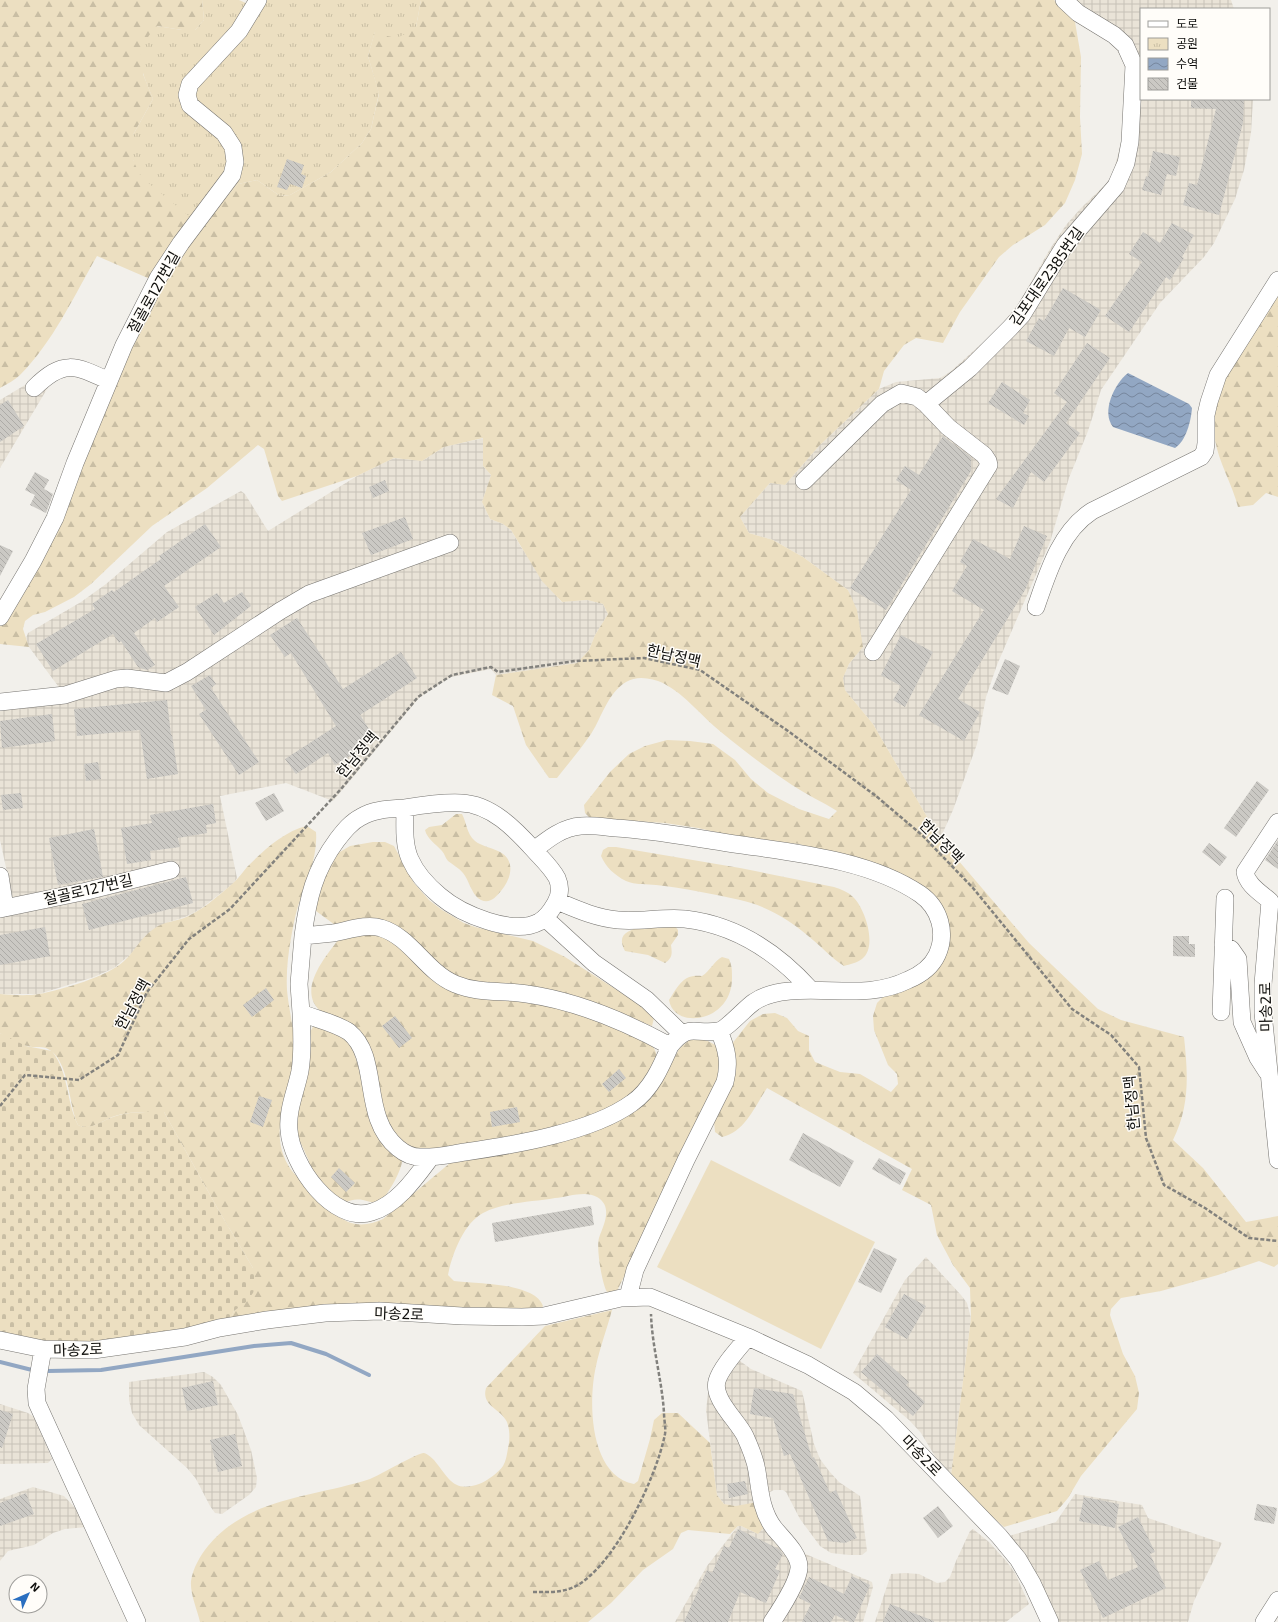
<svg xmlns="http://www.w3.org/2000/svg" width="1278" height="1622" font-family="'Exo 2','Noto Sans KR',sans-serif">
	<defs>
		<pattern id="industrial-grid" width="8" height="8" patternUnits="userSpaceOnUse"><rect width="8" height="8" fill="#e9e3d7"/><path d="M0 4h8M4 0v8" fill="none" stroke="#c7c2b7"/></pattern>
		<pattern id="forest-firs" width="22" height="20" patternUnits="userSpaceOnUse"><rect width="22" height="20" fill="#ecdfc1"/><path d="M5 1l3.5 6h-7zM16 11l3.5 6h-7z" fill="#c9bea4"/></pattern>
		<pattern id="cemetery-stones" width="16" height="16" patternUnits="userSpaceOnUse"><rect width="16" height="16" fill="#ecdfc1"/><path d="M2 7V4a2 2 0 0 1 4 0v3zM10 15v-3a2 2 0 0 1 4 0v3z" fill="#c9bea4"/></pattern>
		<pattern id="park-tufts" width="24" height="20" patternUnits="userSpaceOnUse"><rect width="24" height="20" fill="#ecdfc1"/><path d="M3 7l-1-3M5 7V3M7 7l1-3M15 17l-1-3M17 17v-4M19 17l1-3" fill="none" stroke="#c9bea4"/></pattern>
		<pattern id="water-waves" width="16" height="10" patternUnits="userSpaceOnUse"><rect width="16" height="10" fill="#92a7c3"/><path d="M0 5q4-4 8 0t8 0" fill="none" stroke="#76869d"/></pattern>
		<pattern id="building-back-hatch" width="6" height="6" patternUnits="userSpaceOnUse"><rect width="6" height="6" fill="#cbc9c4"/><path d="M-1 5l2 2M0 0l6 6M5-1l2 2" fill="none" stroke="#adaba7"/></pattern>
	</defs>
	<rect width="100%" height="100%" fill="#f2f0eb"/>
	<path fill="url(#industrial-grid)" d="M1054,0h177l3,9h-93v90h112l-2,34 -7,37 -9,29 -21,44 -10,14 -44,46 -59,87 -13,41 -19,47 -19,64 -53,123 -11,32 -9,47 -24,66 -13,29 -67,-115 -28,-34 -2,-12 6,-14 14,-17 -15,-57 -45,-33 -30,-17 -24,-7 -9,-16 30,-34 15,2 34,-39 60,-57 17,-7 44,-4 10,-6 48,-43 21,-26 31,-54 16,-24 15,-17 25,-24 7,-10 10,-38 3,-61 -2,-13 -7,-12 -7,-8 -35,-20z
		M40,376l10,8 -50,84v-68z
		M484,438l-1,28 8,9 -9,27 8,17 13,5 8,6 10,17 40,55 26,-2 16,4 5,10 -13,21 -6,15 -12,13 -81,12 -5,-6 -40,8 -15,9 -17,12 -86,103 -47,-18 -66,13 17,82 -3,5 -35,27 -14,7 -16,5 -55,46 -20,9 -55,17h-39v-78l16,-3 -16,-73v-132l64,-7 -6,-15 -29,-39 -3,-9 2,-5 53,-31 25,-18 61,-52 74,-41 4,3 23,37 89,-55 37,-18 28,3 22,-14z
		M926,1257l35,38 6,8 4,15 -20,157 -15,-17 -15,-25 -12,-13 -56,-47 52,-93z
		M725,1350l26,19 51,22 12,53 6,15 9,12 10,11 21,14 7,55 -5,4h-13l-18,-2 -11,-7 -20,-27 -14,-27 -3,-2h-9l-6,3 3,21 32,39 69,29 1,5 -10,35h-188l32,-56 31,-40h3l17,8 -22,-28 -12,-2 -7,-9 -1,-7 -10,-78 3,-24 7,-20z
		M204,1372l9,5 8,8 17,30 13,35 6,28 -1,9 -7,8 -27,19 -7,-1 -5,-7 -14,-27 -9,-11 -48,-43 -7,-12 -3,-13v-18z
		M0,1404l28,9 6,4 18,42 -4,4 -48,1z
		M33,1487l31,9 14,15 9,16 -22,2 -12,4 -19,12 -26,6 -8,10v-62z
		M1075,1494l67,11 6,13 74,25 -28,58 -6,21h-130l-6,-15 -43,-71 47,-14z
		M973,1529l16,13 18,20 8,11 14,31 -23,18h-131l16,-48 14,-1 14,1 18,9 8,-1 5,-5 6,-16 14,-30z"/>
	<path fill="#ecdfc1" d="M711,1160l164,82 -54,107 -164,-82z"/>
	<path fill="url(#forest-firs)" d="M0,0h202l2,20 -9,10h-13l-25,-4 -14,48 10,25 -20,36v25l68,66 37,-42 19,-4 23,16 10,-1 41,-23 31,-29 9,-14 8,-35 -11,-38 7,-25 41,-4 5,-27h633l21,22 6,35 -1,60 2,37 -7,26 -10,23 -20,22 -32,20 -14,12 -39,55 -17,31 -27,-5 -12,7 -20,26 -5,18 -60,57 -34,39 -15,-2 -30,34 9,16 24,7 30,17 45,33 9,20 6,37 -14,17 -6,14 2,12 28,34 67,115 89,104 69,66 23,11 63,17c4,37 6,69 -11,103l30,28 43,54 32,-6v48l-4,3 -15,-6 -41,14 -57,16 -40,7 -10,11 -1,6 13,39 12,22 4,17 -2,16 -56,67 -13,22 -11,13 -53,16 -28,-25 -25,-27 20,-157 -1,-30 -17,-23 -16,-30 -6,-30 -29,-15 10,-21 -145,-81c-12,18 -22,44 -45,49l-7,-5 -1,-11 17,-76 19,-24 13,-7 12,-1 12,5 11,13 11,5v14l6,12 25,10 20,2 31,18 7,-8 -1,-10 -9,-9 -14,-35 -1,-14 4,-13 8,-8 12,-4 50,-55v-21l-11,-17 -95,-43 -42,-11 -58,-6 -43,-10 -33,-5 -75,-5 -5,-5 -1,-8 26,-33 19,-18 16,-8 22,-6 23,1 23,3 22,16 16,19 17,14 31,16 30,10 8,-8c-14,-9 -30,-16 -45,-26 -24,-16 -48,-34 -71,-53 -19,-15 -35,-37 -58,-49 -11,-5 -26,-8 -37,-1 -19,12 -24,35 -35,52 -11,16 -23,30 -34,44h-8l-23,-33 -13,-39 -21,-11 4,-20 81,-12 12,-13 6,-15 13,-21 -5,-10 -16,-4 -25,2 -20,-21 -31,-51 -8,-6 -13,-5 -8,-17 9,-27 -8,-9v-28l-39,9 -22,14 -28,-3 -37,18 -75,25 -4,-5 -14,-47 -6,-4 -51,43 -55,38 -61,58 -17,13 -29,15 -12,3 -8,6 -2,8 6,18 -29,-3v-19l157,-343 -60,-26c-23,40 -44,86 -77,119 -5,5 -13,9 -20,13z
		M1278,293v204l-12,-4 -13,12 -15,2c-6,-23 -19,-44 -23,-67 -9,-50 37,-106 63,-147z
		M456,814h6c5,9 4,19 13,27 6,5 15,6 23,10 18,8 14,27 3,40 -5,6 -11,13 -20,9 -9,-4 -12,-20 -18,-27 -4,-5 -10,-8 -15,-12 -3,-3 -3,-7 -6,-10 -6,-7 -15,-12 -17,-21l4,-3 13,-2z
		M307,826l9,6c2,25 -10,50 -18,74 -3,10 -5,21 -7,32 -3,17 -5,35 -4,52 2,23 10,49 7,72 -3,27 -17,51 -14,78 1,13 8,29 18,37l9,-9 2,-7 -11,-24 -2,-15 14,-90 3,-5 4,-3 33,17 13,39 39,80c1,8 -16,40 -24,42 -5,2 -10,-1 -15,-2 -13,-2 -21,3 -28,13 14,14 31,14 48,6l67,-56 111,-24 105,-65 13,-25 10,-9 7,-2 12,3 9,5 4,7 -2,29 -102,209 -5,2 -5,-1c-5,-8 -11,-44 -8,-54 4,-12 15,-31 -2,-41 -11,-7 -30,0 -42,1 -22,4 -51,4 -72,15 -19,10 -31,41 -35,62l6,6c21,3 81,1 89,25l-2,3 -311,11 4,-9 6,-5 13,-38 -34,-57 -55,-99c-17,0 -36,-1 -52,5 -12,5 -21,14 -34,8 -10,-20 -8,-67 -32,-77 -5,-2 -13,0 -18,-2 -10,-1 -20,-7 -28,-13v-39c13,1 27,2 39,0 22,-4 70,-18 85,-33 13,-12 17,-25 34,-35 8,-4 17,-5 26,-8 17,-7 33,-21 47,-33 6,-5 11,-12 16,-18 16,-16 37,-36 60,-41z
		M373,842h12l9,4 20,37 15,17 13,10 22,13 11,4 58,14 32,16 82,52 7,9 -2,8 -76,-30 -19,-5 -18,-3 -62,-5 -53,-13 96,30 27,5 58,17 41,19 8,7 2,5v9l-18,27 -32,23 -57,19 -111,18 -24,-1 -11,-3 -17,-20 -18,-81c-13,-20 -27,-18 -45,-31 -28,-20 1,-55 16,-74l-4,-14 -19,-14 -2,-10 19,-45 17,-10z
		M608,847h8l124,21 94,19c7,2 14,5 19,10 12,11 25,50 9,62 -5,4 -12,5 -18,7 -13,-8 -24,-21 -37,-31 -18,-16 -43,-30 -67,-35 -27,-6 -56,-12 -84,-15 -9,-1 -21,0 -30,-4 -12,-6 -20,-14 -25,-25l2,-6z
		M642,926h33l3,4v5l-7,10c1,8 2,13 -6,18l-17,-8 -23,-4c-9,-17 3,-20 17,-25z
		M722,957l7,2c3,7 3,11 3,18 1,45 -58,54 -63,23 10,-15 14,-26 33,-24 8,-5 12,-15 20,-19z
		M612,1310c-5,19 -12,37 -16,56 -8,35 -7,109 38,118l4,-3 12,-42 4,-19 8,-7h16l32,30 7,52 7,9 12,2 21,-4 7,25 -6,7 -17,-8h-3l-8,8 -42,-4 -7,3 -8,16 -30,21 -32,33 -23,19h-388c-3,-13 -10,-28 -9,-41 2,-13 9,-25 17,-35 40,-49 107,-49 162,-67 10,-4 49,-27 54,-26 4,1 8,5 10,7 15,18 19,33 45,24 8,-3 19,-11 24,-18 3,-5 4,-12 5,-18 2,-8 2,-18 -1,-26 -7,-14 -26,-16 -21,-34l59,-62z"/>
	<path fill="url(#cemetery-stones)" d="M0,1033l26,13 26,5c17,22 14,50 26,74 13,6 23,-4 35,-8 16,-6 34,-5 51,-5l55,99 34,57 3,16 -3,9 -7,9 -12,9 -4,9 -48,10 -90,12 -34,1 -58,-10z"/>
	<path fill="url(#park-tufts)" d="M202,0h37l9,4 3,-4h170l-5,27c-21,14 -18,12 -41,5l-7,24 11,37 -8,36 -9,14 -31,29 -41,23 -10,1 -23,-16 -19,4 -37,42 -60,-49 -8,-17v-25l20,-36c-12,-30 -22,-46 4,-73l25,4h13l9,-10z"/>
	<path fill="url(#water-waves)" d="M1128,373l61,31 3,4c-1,13 -6,33 -17,40l-62,-21c-12,-15 1,-43 15,-54z"/>
	<g fill="none" stroke-linecap="round" stroke-linejoin="round">
		<path stroke="#92a7c3" stroke-width="4" d="M0,1362l32,8
			M48,1371l53,-1 153,-24 37,-3 35,11 43,21"/>
	</g>
	<path fill="url(#building-back-hatch)" d="M1191,99h53l-1,24 -24,92 -36,-10 6,-22 8,2 19,-76 -25,-1z
		M1153,151l27,6 -4,19 -9,-2 -6,21 -19,-5 4,-14 2,1z
		M287,159l17,6 -3,9 5,2 -4,12 -12,-4 -3,6 -10,-3z
		M1172,223l22,12 -12,22 2,1 -14,22 -4,-3 -37,55 -24,-16 37,-54 -13,-8 14,-22 17,11z
		M1063,288l38,22 -16,27 -16,-9 -15,28 -28,-15 13,-23 5,3z
		M1087,343l23,15 -44,65 14,10 -36,49 -13,-10 -18,36 -17,-9 71,-97 -13,-9z
		M1002,382l28,18 -7,13 6,3 -5,9 -36,-22z
		M8,400l16,26 -24,16v-37z
		M943,436l28,21v14l-85,139 -36,-22 61,-98 -15,-10 9,-14 14,9z
		M35,472l14,8 -5,9 9,5 -7,19 -16,-8 5,-10 -10,-5z
		M385,480l4,11 -16,7 -4,-11z
		M405,517l8,22 -42,16 -9,-22z
		M205,524l16,23 -57,39 15,21 -22,15 -2,-4 -21,15 21,32 -8,5 -9,-3 -17,-26 -2,2 -6,-9 -60,37 -17,-27 59,-35 -3,-5 20,-14 2,2 47,-33 -2,-3z
		M1024,526l23,10 -22,54 -67,109 22,13 -16,29 -45,-26 65,-105 -32,-19 15,-25 -7,-4 13,-23 37,20z
		M0,545l13,6 -13,25z
		M242,592l9,14 -37,29 -19,-28 22,-14 7,10z
		M297,618l46,71 58,-37 16,26 -57,37 16,25 -41,25 -7,-12 -32,21 -11,-15 51,-33 -45,-73 -6,4 -15,-22z
		M901,635l32,17 -28,55 -12,-7 8,-14 -20,-11z
		M1005,659l15,7 -12,29 -16,-6z
		M210,675l6,9 -5,4 48,74 -20,13 -40,-61 7,-4 -15,-24z
		M167,700l4,35h1l6,39 -31,5 -7,-49 -63,6 -3,-27z
		M52,714l3,27 -53,7 -2,-27z
		M98,762l3,17 -15,2 -2,-17z
		M1257,781l12,9 -33,47 -12,-9z
		M21,793l2,15 -20,2 -2,-15z
		M274,793l10,18 -18,10 -11,-18z
		M213,804l3,19 -10,2 1,8 -29,5 2,9 -30,4 1,9 -24,4 -6,-36 31,-5 -2,-8z
		M94,829l9,48 -45,8 -9,-47z
		M1278,840v29l-13,-9z
		M1209,843l18,14 -7,9 -18,-14z
		M186,877l7,26 -104,27 -7,-26z
		M45,927l5,29 -50,9v-30z
		M1173,936h16v8h6v13l-22,-1z
		M266,988l8,12 -22,17 -9,-12z
		M395,1016l17,22 -13,10 -17,-22z
		M619,1069l7,9 -17,14 -7,-8z
		M259,1096l13,4 -9,27 -13,-5z
		M517,1107l3,15 -28,5 -2,-15z
		M803,1133l51,28 -14,26 -51,-27z
		M879,1158l27,15 -6,12 -28,-16z
		M339,1168l16,15 -9,9 -15,-15z
		M591,1206l3,19 -99,17 -3,-19z
		M874,1248l23,11 -16,34 -23,-11z
		M904,1294l22,12 -19,33 -22,-12z
		M877,1354l32,28 -3,3 19,17 -12,14 -52,-44z
		M213,1381l5,24 -31,6 -5,-23z
		M754,1388l39,6 19,64 2,-1 16,36 6,-3 21,48 -12,5 -17,-2 -38,-87 -6,2 -11,-38 -23,-4z
		M0,1410l13,4 -11,34 -2,-1z
		M235,1434l7,32 -24,6 -8,-32z
		M745,1481l3,13 -19,4 -2,-14z
		M26,1493l8,21 -34,12v-23z
		M1084,1497l35,7 -4,24 -36,-7z
		M1257,1504l20,4 -3,16 -20,-4z
		M938,1506l15,20 -15,12 -15,-20z
		M1138,1517l17,35 -5,2 16,34 -63,30 -23,-48 19,-9 9,19 30,-13 -20,-40z
		M738,1529l41,20 4,5 -8,15 5,2 -14,32 -26,-11 -12,30h-44l23,-52 5,3 12,-27 5,2z
		M852,1576l18,9 -16,37h-4l-15,-7 -4,7h-29l9,-18 -12,-6 10,-21 35,17z
		M890,1604l44,17v1h-51z"/>
	<g fill="none" stroke-linecap="round" stroke-linejoin="round">
		<defs>
			<path id="minor" d="M34,388c29,-29 41,-23 75,-7
				M804,481l78,-77 19,-11 16,4 9,7 44,-36 40,-40 12,-13 43,-70 51,-59 10,-23 4,-21 4,-77 -9,-20 -11,-10 -36,-22 -14,-13
				M1036,607c12,-35 24,-75 56,-96l109,-54 4,-6 1,-8v-28l3,-13 9,-27 60,-95
				M0,617l33,-56 22,-43 20,-55 49,-118 34,-67 23,-35 51,-68 3,-13 -2,-15 -9,-14 -34,-28 -3,-10 3,-11 49,-53 19,-31
				M873,652l116,-187 -1,-4 -4,-6 -36,-28 -22,-23
				M0,702l65,-7 51,-16 11,-1 39,5 21,-11 93,-61 29,-17 141,-51
				M405,808c0,16 -2,35 5,51 6,14 18,27 30,37 21,18 73,40 99,26 7,-4 12,-11 16,-18 5,-8 6,-17 2,-26 -6,-11 -15,-19 -23,-28 14,-11 29,-23 47,-24 12,-1 24,1 35,2 34,2 67,8 100,13 65,11 148,15 204,53 20,14 27,39 17,61 -6,13 -17,20 -29,25 -39,19 -76,7 -118,11 -12,1 -26,4 -36,11 -9,6 -28,28 -36,29 -24,4 -29,-9 -48,15 -44,-24 -93,-45 -143,-52 -24,-4 -48,0 -72,-10 -29,-12 -44,-47 -74,-56 -15,-5 -34,3 -48,5 -10,1 -20,2 -30,3 5,-38 11,-65 34,-96 7,-9 14,-18 24,-23 13,-8 29,-8 44,-9z
				M405,808c18,-3 37,-6 56,-5 30,1 54,26 73,47
				M0,876l5,32
				M557,901c19,8 39,17 61,19 22,2 44,-3 67,-1 52,6 92,33 126,71
				M1270,901l-7,83v29l15,147
				M1270,901c-9,-8 -23,-16 -25,-29l33,-50
				M0,909l87,-18 84,-21
				M545,918l49,45 53,37 35,34
				M303,936l-4,48 2,29c15,6 35,10 48,19 32,26 11,85 49,116 6,5 14,9 22,9 15,1 31,-3 45,-5 49,-7 127,-20 167,-49 19,-13 29,-36 38,-57
				M1223,945l8,4 7,10 4,63 16,36 9,14
				M1221,1012l4,-114
				M301,1013c1,20 2,39 -1,58 -4,20 -13,39 -11,59 2,34 44,95 83,82 26,-8 44,-35 59,-55
				M628,1297l7,-27 51,-110 39,-78c5,-19 2,-33 -6,-51
				M748,1337c-9,11 -27,30 -31,44 -5,18 21,40 28,55 5,11 10,22 12,35 3,19 4,40 17,57 8,10 26,26 25,40 -1,14 -19,42 -27,54
				M0,1340l43,9 50,1 92,-13 34,-9 48,-8 58,-7 55,-2 82,5 60,1 22,-1 77,-18 29,-1 98,40 60,28 46,27 32,27 113,117 19,23 14,24 18,39
				M43,1349l-7,40 1,14 100,219
				M1264,1622l14,-22"/>
		</defs>
		<use href="#minor" stroke="#767470" stroke-width="18"/>
		<path stroke="#82817d" stroke-width="2.5" stroke-dasharray="4 2" stroke-linecap="butt" d="M0,1106l25,-31 54,5 39,-25 29,-63 42,-53 41,-30 111,-120 77,-92 34,-22 39,-8 7,5 77,-11 69,-3 56,12 88,61 88,65 46,39 51,53 99,121 39,26 28,32 7,71 18,47 41,23 44,30 29,3
			M533,1592c14,0 28,1 41,-5 40,-19 83,-111 91,-153 1,-6 -1,-14 -1,-21 -2,-33 -12,-66 -13,-99"/>
		<use href="#minor" stroke="#fff" stroke-width="17"/>
	</g>
	<g text-anchor="middle" dominant-baseline="central" stroke-width="3" stroke-linejoin="round" paint-order="stroke">
		<g font-size="15" fill="#0d0d0b" stroke="#fffdf9">
			<text transform="translate(1046 276) rotate(-55)">김포대로2385번길</text>
			<text transform="translate(153 292) rotate(-61)">절골로127번길</text>
			<text transform="translate(674 655) rotate(13)">한남정맥</text>
			<text transform="translate(357 754) rotate(-50)">한남정맥</text>
			<text transform="translate(942 841) rotate(45)">한남정맥</text>
			<text transform="translate(88 889) rotate(-13)">절골로127번길</text>
			<text transform="translate(132 1004) rotate(-61)">한남정맥</text>
			<text transform="translate(1265 1007) rotate(-91)">마송2로</text>
			<text transform="translate(1131 1103) rotate(-95)">한남정맥</text>
			<text transform="translate(399 1313) rotate(2)">마송2로</text>
			<text transform="translate(78 1349) rotate(-2)">마송2로</text>
			<text transform="translate(922 1455) rotate(46)">마송2로</text>
		</g>
	</g>
	<rect x="1140" y="8" width="130" height="92" fill="#fffdf9" stroke="#9e9d9a"/>
	<rect x="1148" y="21" width="20" height="6" fill="#ffffff" stroke="#9e9d9a"/>
	<text x="1176" y="28" font-size="12" fill="#0d0d0b">도로</text>
	<rect x="1148" y="38" width="20" height="12" fill="url(#park-tufts)" stroke="#9e9d9a"/>
	<text x="1176" y="48" font-size="12" fill="#0d0d0b">공원</text>
	<rect x="1148" y="58" width="20" height="12" fill="url(#water-waves)" stroke="#9e9d9a"/>
	<text x="1176" y="68" font-size="12" fill="#0d0d0b">수역</text>
	<rect x="1148" y="78" width="20" height="12" fill="url(#building-back-hatch)" stroke="#9e9d9a"/>
	<text x="1176" y="88" font-size="12" fill="#0d0d0b">건물</text>
	<g transform="translate(28 1594) rotate(45)"><circle r="19" fill="#fffdf9" stroke="#9e9d9a"/>
	<path d="M0-3L7 15L0 10L-7 15Z" fill="#2a6fc0"/>
	<text y="-6" font-size="11" font-weight="bold" text-anchor="middle" fill="#0d0d0b">N</text>
	</g>
</svg>
